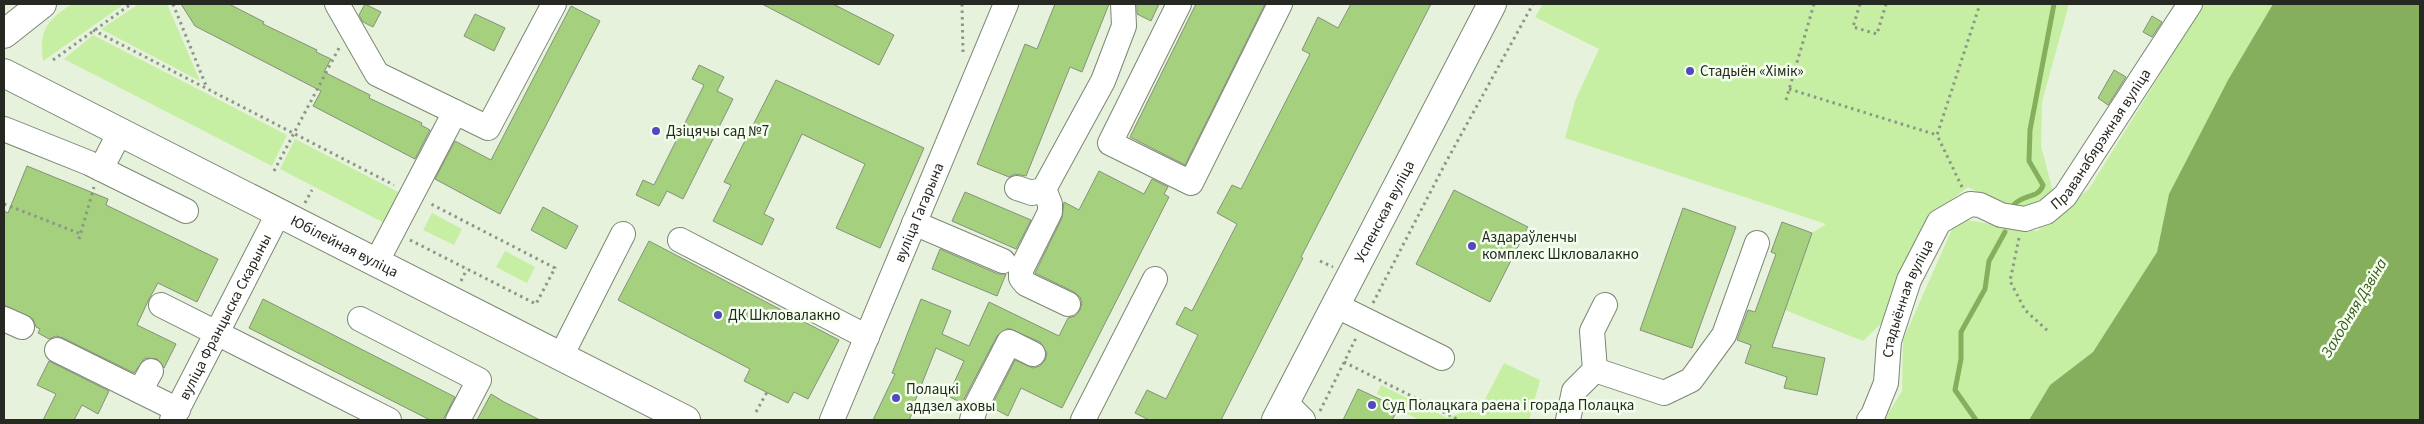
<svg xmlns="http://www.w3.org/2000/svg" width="2424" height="424" font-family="'Source Sans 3',sans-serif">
	<rect width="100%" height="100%" fill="#e6f2dc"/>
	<path fill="#c6efa3" d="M72,4h52l-81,57c-4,-31 3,-40 29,-57z
		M139,4h28l33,77 -99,-52z
		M1543,4h526l-27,98 -1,44 12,46 -23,15 -28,-1 -34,-19 -42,32 -41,101 -22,21 -78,-31 27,-77 14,-9 -261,-86 10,-37 24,-52 -64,-32z
		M2204,4h69l-45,76 -59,114 -12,58 -64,100 -43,33 -21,35h-145l18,-29 1,-51 50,-113 13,-7 71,11 52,-42z
		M93,35l194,100 -15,31 -208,-107z
		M295,139l111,57 -16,30 -110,-57z
		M432,213l30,16 -8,16 -31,-15z
		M505,251l30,16 -8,16 -31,-16z
		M1504,363l36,17 -11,40h-110l-19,-10 1,-4 -24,-12 4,-9 66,33 35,-13z"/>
	<path fill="#85af5d" d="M2273,4h147v416h-391l21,-35 43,-33 64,-100 12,-58 59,-114z"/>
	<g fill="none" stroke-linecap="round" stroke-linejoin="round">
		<path stroke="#85af5d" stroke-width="5" d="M2014,205c8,-11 25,-6 29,-20l-14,-24 1,-31 24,-126
			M1976,420l-21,-30 6,-31v-27l24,-43 4,-28 16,-29"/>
	</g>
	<path fill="#a5d17e" stroke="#85917c" d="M181,4h48l35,18 -1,2 54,26 -1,2 15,7 -7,13 46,23 -1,3 53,25 -1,2 9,5 -15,29 -102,-53 8,-15 -126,-65z
		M365,4l16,8 -8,15 -10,-5 -4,-7z
		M762,4h71l61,31 -15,30z
		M1055,4h54l-27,68 -12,-5 -44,109 -11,-2 -6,3 -32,-13 48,-120 12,5z
		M1137,4h22l-8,17 -14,-7z
		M1196,4h69l-80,161 -55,-28z
		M1351,4h80l-130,253 2,1 -82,162h-72l-14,-7 12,-23 19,9 32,-64 -22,-11 9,-17 7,4 45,-87 -20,-11 15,-28 9,4 69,-135 -8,-4 16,-33 20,11z
		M571,6l29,15 -100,193 -65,-35 20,-38 36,19z
		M475,14l30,14 -11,23 -30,-15z
		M2152,16l10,6 -10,15 -9,-5z
		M699,65l25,12 -7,14 16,8 -50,100 -16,-8 -8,15 -23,-11 7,-15 11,5 50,-100 -12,-6z
		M2114,70l12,7 -18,28 -10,-7z
		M776,80l148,68 -44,100 -44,-20 29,-64 -63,-30 -38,80 10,5 -12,26 -49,-24 18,-36 -7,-3z
		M27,166l81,33 -2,6 112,54 -21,43 -39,-19 -9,16 -12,26 39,19 -12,24 -7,-9 -12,-1 -11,15 -71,-35 -7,-2 -7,3 -11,-6 2,-4 -4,-2 -3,-8 -29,-14v-94l4,2z
		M1099,171l45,23 8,-15 16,8 -4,7 5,3 -107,211 -41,-20 -13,28 -17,-9 24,-47 18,8 7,-2 5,-6 2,-7 -7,-11 -32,-14 -11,8 -35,67 -14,-7 16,-35 -28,-13 -21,53 3,1 -9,18h-36l22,-46 -3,-1 29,-74 30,12 -9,23 27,12 20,-44 70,34 9,-18 7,-2 5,-6 2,-7 -2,-6 -6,-5 -39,-19 27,-55 2,-16 15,8z
		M1454,190l74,37 -38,75 -74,-38z
		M965,192l66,28 -15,29 -64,-28z
		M543,207l35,19 -12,23 -35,-19z
		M1683,208l53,19 -44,121 -52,-18z
		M1782,222l30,11 -40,114 53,11 -8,37 -33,-7 3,-11 -42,-14 6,-18 -14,-5 11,-30 7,2 21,-58 -5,-2z
		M649,241l190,99 -31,59 -14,-7 -6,11 -44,-22 6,-12 -132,-69z
		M940,249l58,25h8l-9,22 -65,-27z
		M263,299l192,98 -12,23h-13l-181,-92z
		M49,361l60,30 -11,23 -16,-9 -8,15h-31l13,-26 -19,-9z
		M1358,389l41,19 -7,12h-49z
		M491,394l13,8 36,18h-63z"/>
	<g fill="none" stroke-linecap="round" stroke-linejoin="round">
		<defs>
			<g id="minor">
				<path d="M337,4l40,70 111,54 66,-124"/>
				<path d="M1179,4l-69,139 81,40 89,-179"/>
				<path d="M4,129l85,34 97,48"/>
				<path d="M101,169l19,-37"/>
				<path d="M1017,188l15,5 12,-4 59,-108 21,-55 -1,-22"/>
				<path d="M1044,189l6,15v8l-29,58v8l5,6 42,20"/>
				<path d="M914,223l89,38"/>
				<path d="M680,240l187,97"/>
				<path d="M377,261l78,-149"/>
				<path d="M161,305l228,115"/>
				<path d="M1335,305l107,53"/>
				<path d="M4,319l18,8"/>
				<path d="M360,319l119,61 -21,40"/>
				<path d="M57,350l121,60"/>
				<path d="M561,356l62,-122"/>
				<path d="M1595,370l-3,-39 13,-26"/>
				<path d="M140,391l11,-20"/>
				<path d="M1285,402l18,18"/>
				<path id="s1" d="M172,420l107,-208"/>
				<path id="s2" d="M832,420l174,-416"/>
				<path d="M972,420l3,-12 34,-66 24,12"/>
				<path d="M1083,420l72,-141"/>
				<path d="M1568,420l6,-29 21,-21 69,23 27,-13 33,-45 33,-92"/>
				<path id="s3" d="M1869,420l4,-5 13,-32 3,-42 20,-61 30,-58 31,-18 10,1 21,10 24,4 21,-7 19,-16 125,-192"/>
			</g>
			<g id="major">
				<path d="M4,34l38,-30"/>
				<path id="s4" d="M4,73l682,347"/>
				<path id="s5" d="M1276,420l216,-416"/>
			</g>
		</defs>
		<use href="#minor" stroke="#7c8773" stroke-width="26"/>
		<use href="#major" stroke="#7c8773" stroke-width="30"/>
		<path stroke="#8e9687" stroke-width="3" stroke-dasharray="2.5 4" stroke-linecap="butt" d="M173,4l34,84
			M962,4l1,49
			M1860,4l-7,23 24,7 9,-30
			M93,30l301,155
			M53,60l78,-56
			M1789,89l148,46
			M1786,100l28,-96
			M274,171l65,-123
			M1962,187l-25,-52 43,-131
			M305,203l7,-13
			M4,204l77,30
			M2019,238l-9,43 15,29 24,22
			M79,239l15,-52
			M410,240l126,64 19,-36 -126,-65
			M1320,261l13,6
			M461,281l6,-12
			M1373,303l73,-141 87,-158
			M1344,362l115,58
			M1320,411l36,-73
			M756,412l11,-20"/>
		<use href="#minor" stroke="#fff" stroke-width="24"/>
		<use href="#major" stroke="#fff" stroke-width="28"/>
	</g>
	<g fill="#5248bf" stroke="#f4ffed" stroke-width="2">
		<circle cx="1690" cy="71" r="5"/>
		<circle cx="656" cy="131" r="5"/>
		<circle cx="1472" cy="246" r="5"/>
		<circle cx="718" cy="315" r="5"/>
		<circle cx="896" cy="398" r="5"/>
		<circle cx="1372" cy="405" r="5"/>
	</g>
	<g text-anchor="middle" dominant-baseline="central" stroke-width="5" stroke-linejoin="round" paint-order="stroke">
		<g font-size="15" fill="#252921" stroke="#f4ffed" text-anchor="start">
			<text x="1700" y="71">Стадыён «Хімік»</text>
			<text x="666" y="131">Дзіцячы сад №7</text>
			<text x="1482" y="237">Аздараўленчы<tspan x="1482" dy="17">комплекс Шкловалакно</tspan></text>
			<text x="728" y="315">ДК Шкловалакно</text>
			<text x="906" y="389">Полацкі<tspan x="906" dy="17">аддзел аховы</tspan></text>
			<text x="1382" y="405">Суд Полацкага раена і горада Полацка</text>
		</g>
		<g font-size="15" fill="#252921" stroke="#f4ffed">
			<text stroke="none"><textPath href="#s3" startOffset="420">Праванабярэжная вуліца</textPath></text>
			<text stroke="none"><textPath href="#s2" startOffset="225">вуліца Гагарына</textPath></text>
			<text stroke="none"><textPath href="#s5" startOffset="235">Успенская вуліца</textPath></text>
			<text stroke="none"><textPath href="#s4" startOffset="382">Юбілейная вуліца</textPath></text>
			<text stroke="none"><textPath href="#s3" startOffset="129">Стадыённая вуліца</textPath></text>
			<text stroke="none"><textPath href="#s1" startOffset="116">вуліца Францыска Скарыны</textPath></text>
		</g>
		<g font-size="16" font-style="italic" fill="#3d5920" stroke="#f4ffed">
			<text transform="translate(2354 308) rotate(-59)">Заходняя Дзвіна</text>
		</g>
	</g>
	<rect width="2424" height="424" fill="none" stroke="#252921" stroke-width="10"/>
</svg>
